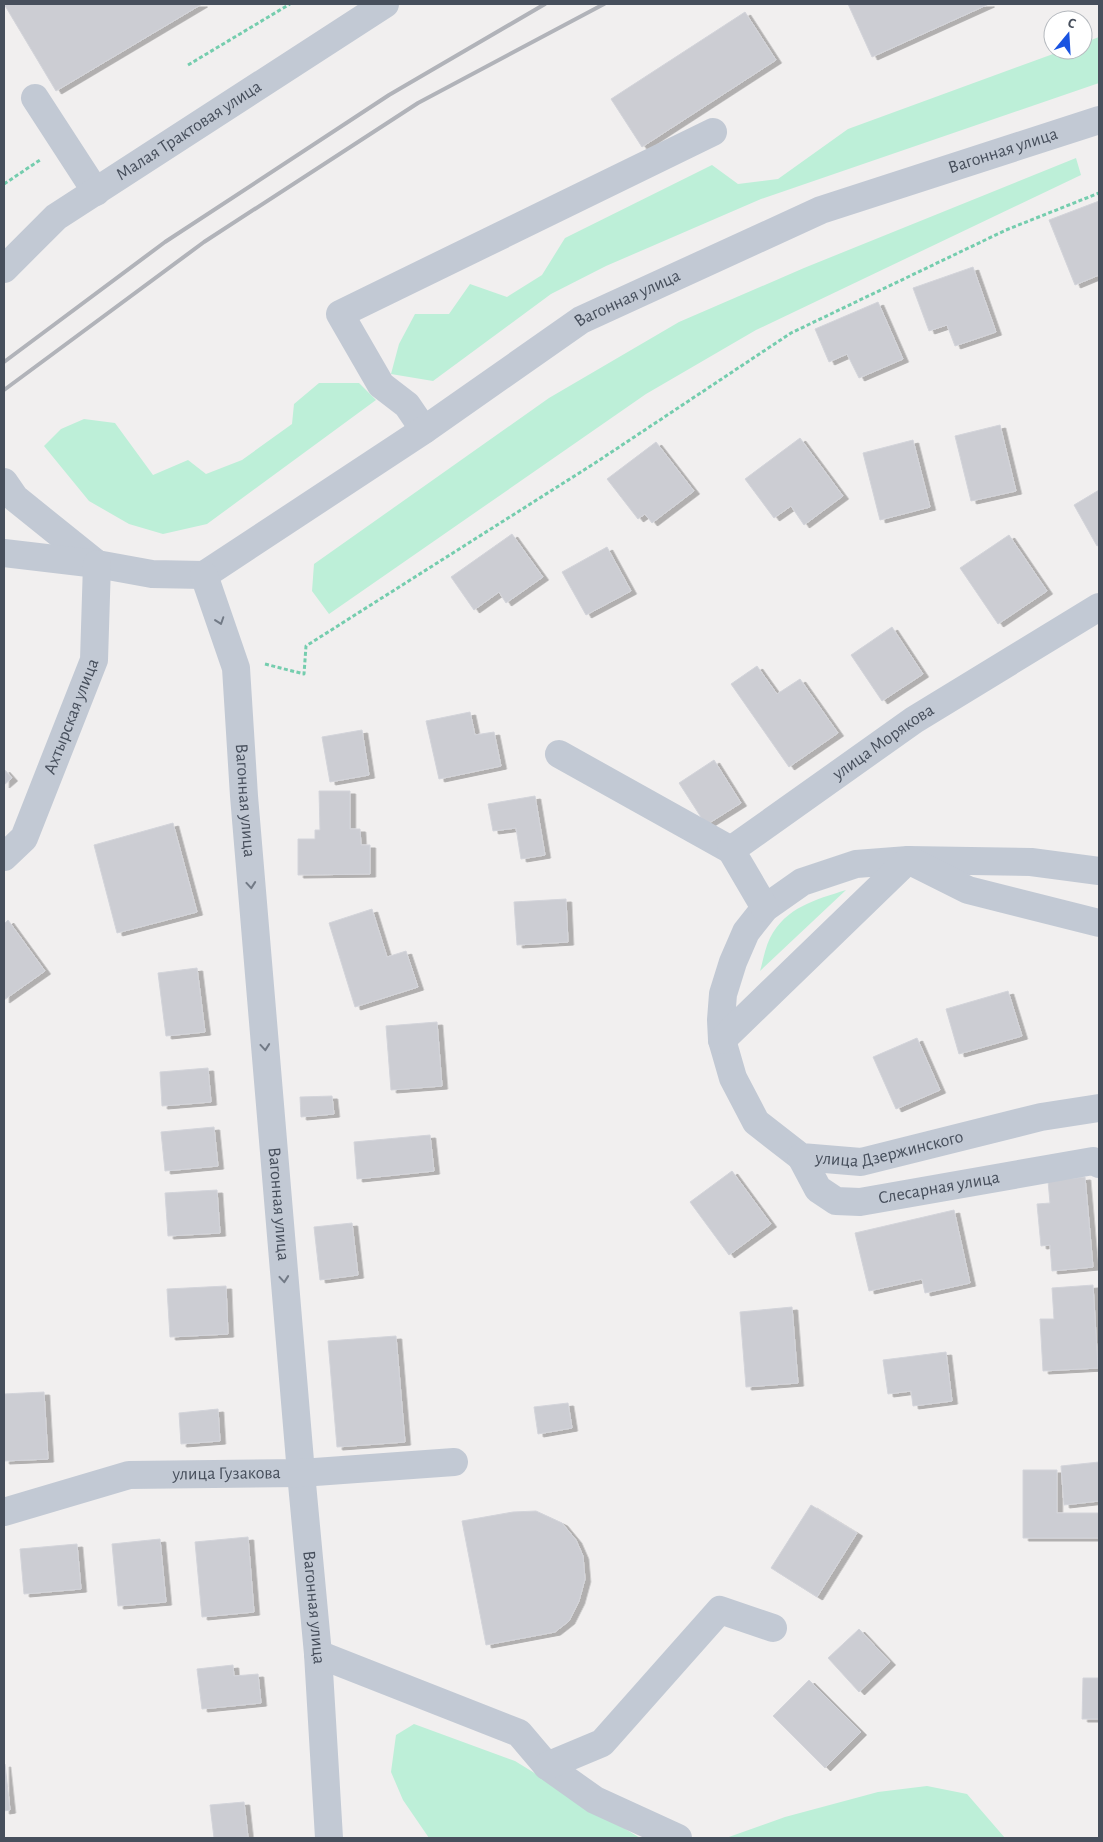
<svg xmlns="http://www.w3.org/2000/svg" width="1103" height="1842" font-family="'Alegreya Sans',sans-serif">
	<defs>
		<filter id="shadow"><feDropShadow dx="5.5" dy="3" stdDeviation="0" flood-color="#0004"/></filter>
	</defs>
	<rect width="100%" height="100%" fill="#f1efef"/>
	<path fill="#bdefd8" d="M1099,37v46l-338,116 -155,67 -55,28 -118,87 -42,-7 8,-30 16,-30h34l21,-30 37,13 35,-22 23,-37 147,-73 26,19 40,-5 70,-50 216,-79h19v-7z
		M1076,158l5,17 -325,155 -110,64 -317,220 -17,-23 2,-27 235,-166 130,-76 125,-54z
		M319,383h40l17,17 -169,124 -44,10 -34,-10 -40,-23 -45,-55 17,-17 23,-10 31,4 38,52 35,-15 18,14 36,-14 50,-36 2,-20z
		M846,890l-86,81c3,-10 5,-23 10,-33 16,-31 45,-38 76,-48z
		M414,1724l101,37 125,77h-211l-26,-38 -12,-28 5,-37z
		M927,1786l40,8 38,44h-279l59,-21 93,-25z"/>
	<path fill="#cccdd3" stroke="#d3d4da" filter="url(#shadow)" d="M4,4h198l-146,87z
		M848,4h141l-117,53z
		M745,12l31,48 -134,87 -31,-48z
		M1099,201v74l-24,10 -26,-65z
		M973,267l23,65 -41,14 -8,-21 -18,6 -16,-43z
		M878,302l25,57 -44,19 -12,-24 -18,8 -14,-33z
		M1000,425l16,66 -45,10 -16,-65z
		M800,438l43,58 -39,29 -13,-19 -17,12 -29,-39z
		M913,440l17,67 -50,13 -17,-67z
		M656,442l38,49 -42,32 -7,-9 -7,5 -31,-40z
		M1099,490v55l-2,1 -23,-41z
		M512,534l31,43 -37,26 -7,-11 -25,18 -23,-33z
		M1009,535l38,56 -49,33 -38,-56z
		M607,547l24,44 -45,24 -24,-43z
		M892,627l31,47 -41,27 -31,-46z
		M757,666l20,28 23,-15 38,54 -49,34 -58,-83z
		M470,712l5,23 19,-3 7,34 -62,13 -13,-58z
		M362,730l7,45 -39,7 -8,-45z
		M714,760l27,43 -35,22 -27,-42z
		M4,769l8,9 -8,7z
		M319,791h31v38h10l1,16h9v29l-72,1v-36h17v-9h5z
		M535,796l10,59 -24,4 -5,-31 -23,3 -5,-27z
		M173,823l24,89 -80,21 -23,-88z
		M566,899l2,43 -51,3 -3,-43z
		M372,909l15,48 19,-6 12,36 -63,20 -26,-84z
		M8,920l37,51 -41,29v-76z
		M197,968l8,64 -39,4 -8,-63z
		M1008,991l14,45 -63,18 -13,-45z
		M437,1022l5,64 -51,4 -5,-64z
		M917,1038l23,52 -44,19 -23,-52z
		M208,1068l3,34 -49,4 -2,-34z
		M332,1096l2,18 -33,3 -1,-20z
		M214,1127l4,39 -53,5 -4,-39z
		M430,1135l4,36 -77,8 -3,-37z
		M732,1171l39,53 -42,31 -39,-53z
		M1085,1177l8,90 -41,4 -2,-26 -9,1 -4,-42 13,-1 -2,-22z
		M217,1190l3,43 -52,3 -3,-43z
		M954,1210l16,73 -45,10 -3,-14 -53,12 -14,-58z
		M352,1223l6,52 -38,5 -6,-53z
		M1093,1285l5,83 -55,3 -3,-52h14l-2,-31z
		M226,1286l2,48 -58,3 -3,-48z
		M792,1307l6,76 -52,4 -6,-75z
		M396,1336l9,106 -68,5 -9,-106z
		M946,1352l6,49 -39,5 -2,-15 -23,3 -5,-34z
		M44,1392l4,67 -44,2v-67z
		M568,1403l4,25 -34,6 -4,-27z
		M218,1409l2,32 -39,3 -2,-31z
		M1099,1462v39l-35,4 -3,-39z
		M1023,1470h34v43h42v25h-76z
		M811,1505l46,28 -40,64 -46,-29z
		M536,1511l26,12 14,17 7,16 2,23 -6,22 -10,20 -14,11 -69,13 -24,-124 51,-9z
		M248,1537l6,75 -52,5 -7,-75z
		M160,1539l6,63 -48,4 -6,-62z
		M77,1544l4,45 -57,5 -4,-45z
		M859,1629l31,33 -31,30 -31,-34z
		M233,1665l1,11 24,-2 3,29 -59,6 -5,-40z
		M1083,1678h16v41h-17z
		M809,1680l52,52 -36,36 -52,-52z
		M4,1764h1l5,46 -6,1z
		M244,1802l4,35 -34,1 -4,-33z"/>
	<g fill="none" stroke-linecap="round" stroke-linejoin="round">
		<path stroke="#75cdae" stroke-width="3" stroke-dasharray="4 2.5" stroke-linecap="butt" d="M188,65l102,-61
			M4,184l36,-24
			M265,664l39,10 2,-28 289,-183 196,-130 215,-103 93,-37"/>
		<g stroke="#c2c9d4" stroke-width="28">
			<path d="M35,98l61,94"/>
			<path id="s1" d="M4,269l52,-52 329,-213"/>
			<path d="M424,430l-17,-25 -26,-20 -41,-71 373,-182"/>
			<path d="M4,482l11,16 82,66"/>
			<path id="s2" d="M4,553l93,11 55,10 52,1 220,-145 157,-110 240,-110 278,-90"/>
			<path id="s3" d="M204,575l32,93 8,128 57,677 17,181 11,184"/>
			<path d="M559,754l172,96"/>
			<path id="s4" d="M4,857l20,-19 70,-178 3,-96"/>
			<path id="s5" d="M1099,871l-68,-9 -123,-2 -52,4 -54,18 -37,26 -19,24 -13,30 -10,32 -2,26 1,20 11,38 23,44 45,35 60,5 180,-45 58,-9"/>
			<path id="s6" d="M765,908l-34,-58 183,-130 185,-113"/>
			<path d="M722,1040l186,-180 60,30 131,33"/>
			<path id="s7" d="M801,1157l17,32 18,12 24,1 233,-41 6,3"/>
			<path id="s8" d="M4,1512l125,-37 172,-2 153,-11"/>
			<path d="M318,1654l201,79 28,33 48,34 83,38"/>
			<path d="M547,1766l55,-23 118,-133 53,18"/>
		</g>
		<path stroke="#b1b3b9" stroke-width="4" d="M4,362l161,-120 224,-147 156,-91
			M4,390l200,-148 214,-139 186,-99"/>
	</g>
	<defs><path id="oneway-chevron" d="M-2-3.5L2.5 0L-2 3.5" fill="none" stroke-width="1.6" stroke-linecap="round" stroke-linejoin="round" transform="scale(1.25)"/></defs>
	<g stroke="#727a86">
		<use href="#oneway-chevron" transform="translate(220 621) rotate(71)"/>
		<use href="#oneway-chevron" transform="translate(251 885) rotate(85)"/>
		<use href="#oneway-chevron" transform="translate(265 1047) rotate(85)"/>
		<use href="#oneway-chevron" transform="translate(284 1279) rotate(85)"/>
	</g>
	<g text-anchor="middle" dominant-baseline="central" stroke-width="5" stroke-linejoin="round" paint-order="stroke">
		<g font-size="18" fill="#474f5c" stroke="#fff">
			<text stroke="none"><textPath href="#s1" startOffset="232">Малая Трактовая улица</textPath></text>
			<text stroke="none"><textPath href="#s2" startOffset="1112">Вагонная улица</textPath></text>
			<text stroke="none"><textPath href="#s2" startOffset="708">Вагонная улица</textPath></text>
			<text stroke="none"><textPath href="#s4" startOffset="158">Ахтырская улица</textPath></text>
			<text stroke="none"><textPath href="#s6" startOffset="254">улица Морякова</textPath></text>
			<text stroke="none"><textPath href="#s3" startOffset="231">Вагонная улица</textPath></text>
			<text stroke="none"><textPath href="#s5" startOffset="725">улица Дзержинского</textPath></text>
			<text stroke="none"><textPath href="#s7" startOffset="162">Слесарная улица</textPath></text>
			<text stroke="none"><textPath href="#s3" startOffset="636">Вагонная улица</textPath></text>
			<text stroke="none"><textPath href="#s8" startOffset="228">улица Гузакова</textPath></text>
			<text stroke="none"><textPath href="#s3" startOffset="1041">Вагонная улица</textPath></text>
		</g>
	</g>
	<rect width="1103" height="1842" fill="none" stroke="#474f5c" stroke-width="10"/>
	<g transform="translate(1068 35) rotate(18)"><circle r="24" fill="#ffffff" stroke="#b5b9be"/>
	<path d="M0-4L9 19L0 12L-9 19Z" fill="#1953e1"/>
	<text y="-8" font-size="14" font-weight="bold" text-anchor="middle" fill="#474f5c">С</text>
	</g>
</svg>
